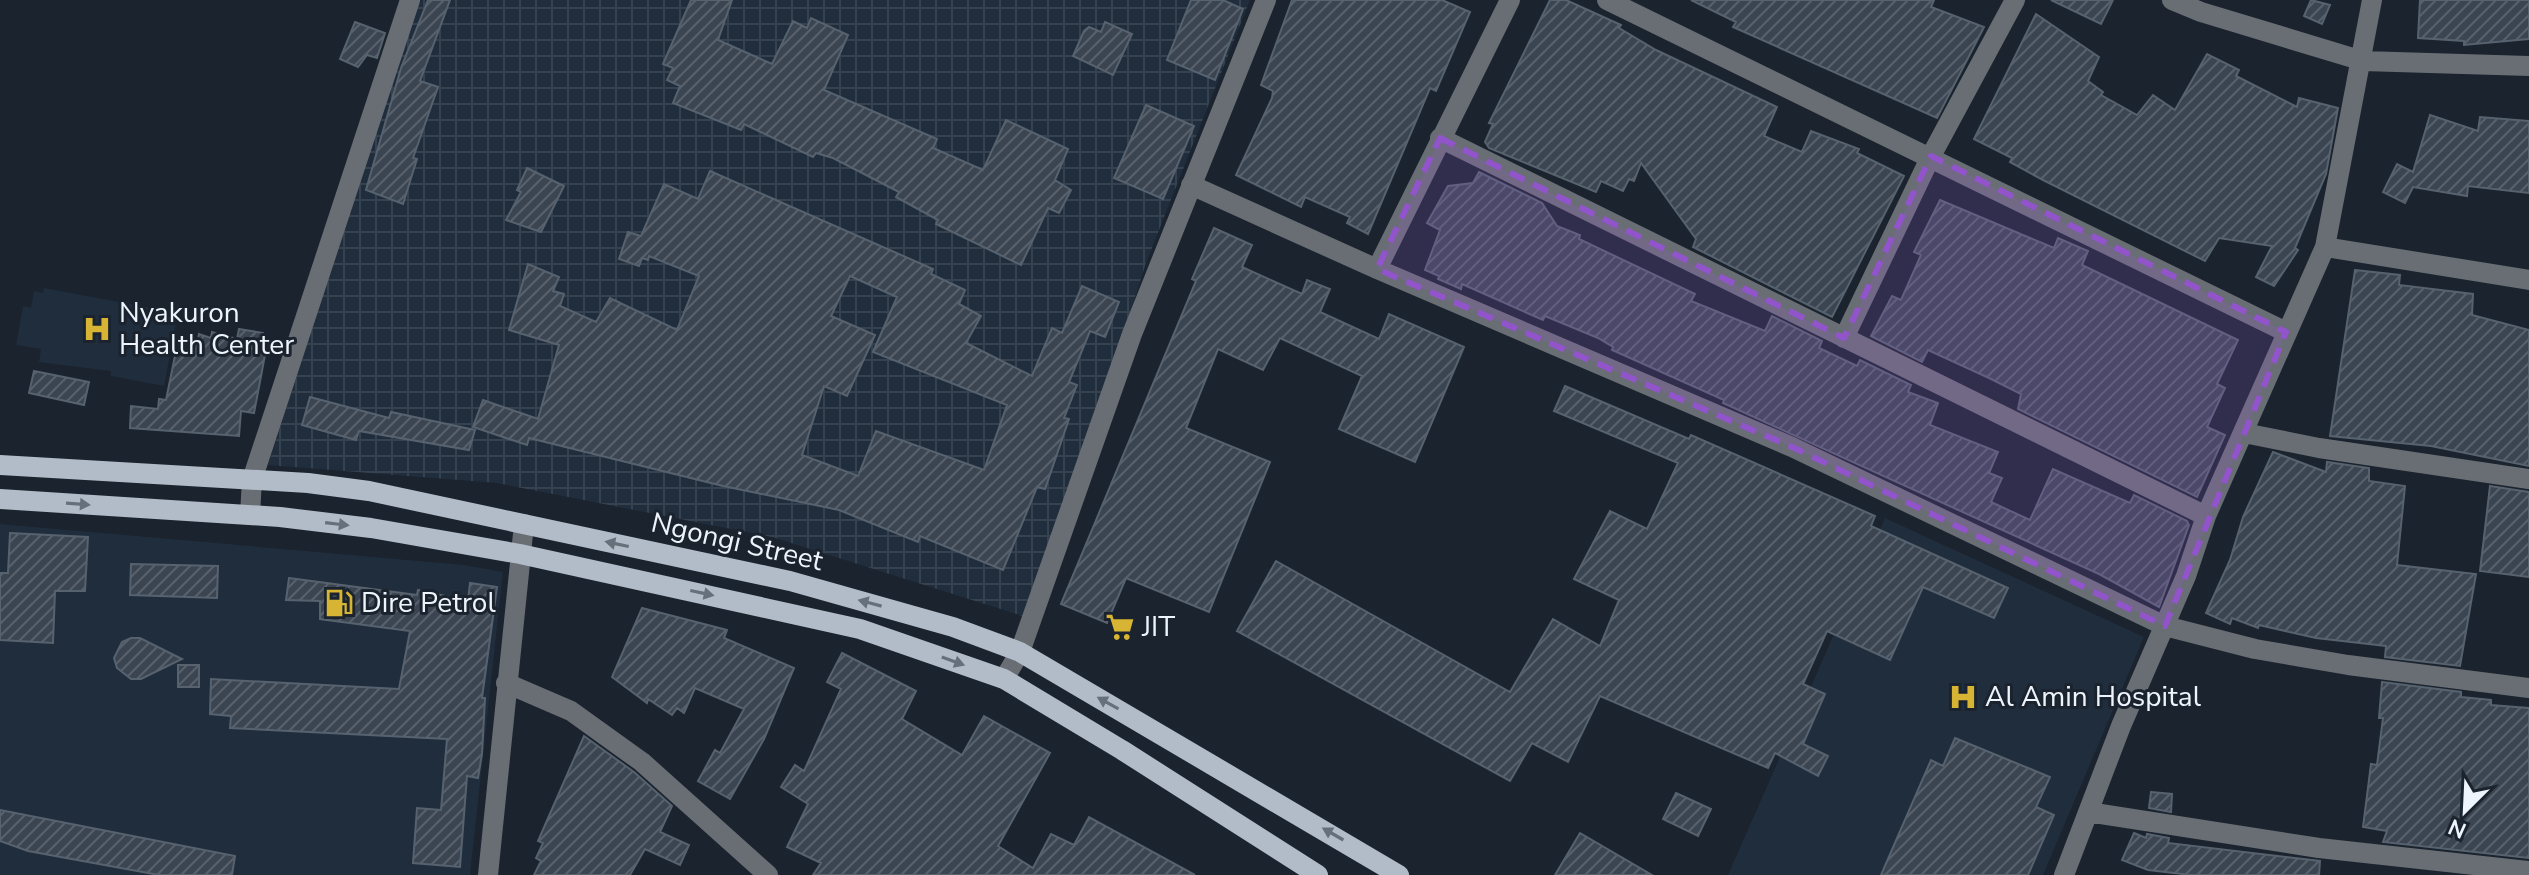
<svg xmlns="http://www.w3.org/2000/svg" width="2529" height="875" font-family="'Nunito Sans',sans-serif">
	<defs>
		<pattern id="industrial-grid" width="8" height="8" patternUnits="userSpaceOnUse" patternTransform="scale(2)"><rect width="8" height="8" fill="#202d3d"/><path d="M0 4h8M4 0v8" fill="none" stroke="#364250"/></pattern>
		<pattern id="building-hatch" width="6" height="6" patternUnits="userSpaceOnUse" patternTransform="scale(2)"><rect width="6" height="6" fill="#3b4551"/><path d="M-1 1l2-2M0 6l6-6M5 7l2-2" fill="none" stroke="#58606b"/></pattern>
	</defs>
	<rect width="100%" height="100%" fill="#1a232e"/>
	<path fill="#202d3d" d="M44,288l134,25 -14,73 -53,-10v-5l-72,-9 2,-13 -25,-4 7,-39 8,2 3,-17 9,2z
		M1885,518l259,119 -101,238h-315z
		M0,524l464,41 39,7 -33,303h-470z"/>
	<path fill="url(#industrial-grid)" d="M418,0h832l-104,263 -114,356 -260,-82 -275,-54 -229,-18z"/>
	<path fill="url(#building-hatch)" stroke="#57626f" stroke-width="2" fill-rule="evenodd" d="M428,0h22l-30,81 18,6 -25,71 4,1 -14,45 -37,-14 35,-122z
		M691,0h41l-14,40 54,24 21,-43 14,7 4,-10 37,17 -24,55 113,49 -4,9 50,22 23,-50 62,29 -13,31 16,10 -12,23 -11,-5 -27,57 -85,-41 2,-4 -42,-23 3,-5 -66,-34 -17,-5 -3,4 -69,-33 -3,6 -68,-27 7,-17 -13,-6 6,-12 -10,-4z
		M1191,0h32l20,9 -28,71 -48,-20z
		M1292,0h150l28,12 -34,79 -6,-3 -62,146 -21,-11 3,-6 -45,-20 -4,10 -65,-32 36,-77 1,-7 -12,-6z
		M1550,0h16l55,25 -2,3 37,22 121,57 -13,29 38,16 9,-21 48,18 -2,4 47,23 -72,141 -139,-70 3,-8 -55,-76 -7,18 -5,-2 -6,12 -22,-10 -5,11 -107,-44 -4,-6 8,-18 -4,-1z
		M1691,0h243l-3,7 53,20 -47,91 -204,-91 3,-5z
		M2051,0h62l-12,24z
		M2311,0l19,5 -8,19 -18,-8z
		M2420,0h109v39l-65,6v-4l-46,-3z
		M2036,14l63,43 -11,24 15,11 -2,3 36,20 16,-20 22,15 32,-56 32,16 -3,6 61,31 2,-9 39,10 -12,66 -31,74 3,2 -24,36 -18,-9 16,-31 -53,-8 -14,23 -162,-81 -33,-18 2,-4 -38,-19z
		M355,22l30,11 -8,25 -10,-3 -9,12 -18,-8z
		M1105,22l27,12 -19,41 -40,-19 11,-25 5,-4 12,5z
		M1146,105l48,21 -31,73 -49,-21z
		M2430,115l48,16 2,-14 49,4v72l-61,-7 -1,10 -54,-9 -8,16 -22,-11 14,-28 16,8z
		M527,168l37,18 -23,46 -35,-12 15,-28 -4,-2z
		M710,171l223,98 -2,5 34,16 -6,14 22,12 -15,27 66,33 20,-48 10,5 20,-47 37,16 -14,35 -15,-6 -21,51 8,3 -13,33 5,1 -24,70 -8,-2 -34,83 -83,-34 -2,6 -79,-32 -116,-24 -194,-48 -2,7 -54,-18 10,-27 55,19 21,-74 -50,-15 19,-66 31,13 -6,14 11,3 -4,12 36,16 14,-24 67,32 22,-54 -50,-20 -1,4 -6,-2 -3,8 -20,-7 9,-27 13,4 23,-52 34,15zM850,276l47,21 -24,55 134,53 -23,65 -108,-39 -18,45 -56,-21 22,-69 23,10 28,-61 -44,-19z
		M1479,172l63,31 15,23 23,9 -1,4 116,55 -4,7 74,30 7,-15 50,25 -3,7 38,18 3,-6 51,25 -3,7 30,11 -8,22 68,27 -9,21 13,5 -11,24 39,18 23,-51 77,34 4,-8 53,26 2,4 -30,82 -60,-33 -376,-171 1,-3 -112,-50 1,-3 -15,-9 -53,-22 -2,4 -81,-36 -1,5 -23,-10 1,-3 -14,-6 15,-40 -13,-7 21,-37 25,-3z
		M1940,200l114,48 4,-10 30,13 -6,14 156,75 -21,44 8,4 -18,39 18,8 -28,62 -179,-88 3,-15 -32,-16 -61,-28 -6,12 -51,-26 21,-40 9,4 20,-45 -7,-3z
		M1214,228l38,17 -10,22 60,27 5,-14 23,9 -10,23 59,27 10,-25 75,33 -49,115 -76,-33 23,-53 -82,-38 -17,32 -45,-21 -32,79 84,34 -61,150 -83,-34 -19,45 -46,-19 135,-323 -4,-2z
		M2355,270l45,5 -1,10 74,9 -1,21 57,15v136l-98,-20 -101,-10z
		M239,329l24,4 -4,21 6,1 -11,58 -13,-2 -2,25 -109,-8 1,-22 27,3 1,-10 7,1 10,-49 19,3 4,-20 12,4 1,-6 25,7z
		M34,371l55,11 -5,23 -55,-12z
		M1565,386l124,53 2,-4 184,81 -4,10 137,62 -14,30 -71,-31 -33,73 -63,-29 -24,53 22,10 -22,50 25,12 -10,20 -43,-23 -7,15 -168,-72 -32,66 -36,-19 -22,38 -273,-150 39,-70 234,131 43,-73 47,27 19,-46 -45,-21 36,-68 37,18 31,-66 -124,-52z
		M310,397l79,21 2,-6 84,18 -6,20 -110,-19 -3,9 -54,-15z
		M2273,452l53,20 1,-10 42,6v13l36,5 -8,79 79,9 -16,92 -75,-9 1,-11 -70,-8 -57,-13 -1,3 -26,-10 -2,6 -24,-11 24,-53 13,-43z
		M2490,486l39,6v85l-49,-6z
		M10,533l78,4 -3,54h-30l-2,52 -53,-3v-67h8z
		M131,564l87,2 -1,32 -87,-3z
		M289,578l128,17 1,-5 50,11 2,-18 27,4 -15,111h3l-3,56 -4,24 -11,-2 -7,91 -47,-4 4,-55 24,2 6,-71 -217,-11 1,-12 -21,-2 1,-35 188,10 11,-58 -90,-12v-18l-34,-1z
		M642,608l85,22 -3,8 70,30 -30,71 -34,60 -32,-18 17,-31 5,3 24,-44 -49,-21 -11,25 -7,-5 -5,7 -24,-16 -1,4 -35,-26z
		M131,638h9l42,21 -41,20h-10l-14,-11 -3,-10 8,-16z
		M842,653l74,38 -14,28 60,36 22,-39 66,37 -52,93 35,22 18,-34 23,11 15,-28 106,58h-382l8,-12 -34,-16 21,-43 -27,-17 14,-22 9,6 37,-82 -14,-7z
		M178,665h21v22h-21z
		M2382,682l79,10v5l30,3v5l38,3v150l-146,-16 4,-11 -24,-4 8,-63 6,1 6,-47h-4z
		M584,736l50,36 38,34 -12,26 29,13 -9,20 -35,-16 -15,26h-96l7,-14 -5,-3 7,-15 -5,-2z
		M1955,738l95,39 -14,30 18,8 -26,60h-147l50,-115 12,6z
		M2151,792l21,2 -1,18 -22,-4z
		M1676,793l35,16 -13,27 -35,-17z
		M0,810l235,46 -3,19h-73l-131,-24 -28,-10z
		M1580,833l72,42h-97z
		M2134,833l12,5 1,-4 22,4 -1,5 152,18 -1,14h-128l-43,-5 -26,-10z"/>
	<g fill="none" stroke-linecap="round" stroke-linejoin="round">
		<path stroke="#696e74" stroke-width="20" d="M1607,0l679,332
			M2172,0l29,12 162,49 166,5
			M1440,138l766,378
			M1191,185l186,84 415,178 373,179 90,23 93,16 181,23
			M2325,247l204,33
			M1377,269l133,-269
			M1844,338l87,-182 84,-156
			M2244,433l75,15 210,31
			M250,515l2,-35 158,-480
			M1004,679l16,-27 112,-318 134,-334
			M506,683l65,28 71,51 126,113
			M2088,812l231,36 210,23
			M488,875l36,-351
			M2064,875l57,-149 65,-150 20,-60 119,-269 47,-247"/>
		<path stroke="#b1bcc8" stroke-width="20" d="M0,465l308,18 61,8 421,90 163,46 67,25 379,223
			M0,499l280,18 91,11 149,26 340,75 144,50 118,71 196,125"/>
	</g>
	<defs><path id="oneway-solid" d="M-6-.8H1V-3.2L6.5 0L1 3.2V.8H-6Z" transform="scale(2)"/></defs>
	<g fill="#66707b">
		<use href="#oneway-solid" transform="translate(78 504) rotate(4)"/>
		<use href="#oneway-solid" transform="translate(337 524) rotate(7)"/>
		<use href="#oneway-solid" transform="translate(617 544) rotate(-168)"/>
		<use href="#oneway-solid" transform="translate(702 593) rotate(12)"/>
		<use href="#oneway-solid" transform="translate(870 603) rotate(-165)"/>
		<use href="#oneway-solid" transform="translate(953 661) rotate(20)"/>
		<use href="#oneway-solid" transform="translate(1108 703) rotate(-151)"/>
		<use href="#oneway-solid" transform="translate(1333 834) rotate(-150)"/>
	</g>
	<path fill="#9254cb" fill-opacity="0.2" stroke="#9254cb" stroke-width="6" stroke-dasharray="16 10" stroke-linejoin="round" d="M1440,138l404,200 87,-182 355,176 -121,294 -373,-179 -415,-178z"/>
	<defs>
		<symbol id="hospital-bare" viewBox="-9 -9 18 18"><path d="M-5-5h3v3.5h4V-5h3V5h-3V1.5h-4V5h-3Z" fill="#d8b434" stroke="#1a232e" stroke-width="2.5" paint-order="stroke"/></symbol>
		<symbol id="fuel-bare" viewBox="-9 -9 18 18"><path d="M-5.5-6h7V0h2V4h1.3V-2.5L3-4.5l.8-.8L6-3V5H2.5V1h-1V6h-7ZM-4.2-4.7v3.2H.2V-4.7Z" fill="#d8b434" stroke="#1a232e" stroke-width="2.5" paint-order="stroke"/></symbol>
		<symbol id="supermarket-bare" viewBox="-9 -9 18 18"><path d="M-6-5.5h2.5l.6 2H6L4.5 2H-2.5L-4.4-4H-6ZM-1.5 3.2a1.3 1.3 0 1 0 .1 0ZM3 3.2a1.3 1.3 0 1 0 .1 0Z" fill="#d8b434" stroke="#1a232e" stroke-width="2.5" paint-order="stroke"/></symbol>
	</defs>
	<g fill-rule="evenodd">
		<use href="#hospital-bare" x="77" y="309" width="40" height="40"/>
		<use href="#fuel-bare" x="319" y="583" width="40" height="40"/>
		<use href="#supermarket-bare" x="1100" y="607" width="40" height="40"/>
		<use href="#hospital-bare" x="1943" y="677" width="40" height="40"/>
	</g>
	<g text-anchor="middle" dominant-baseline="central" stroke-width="6" stroke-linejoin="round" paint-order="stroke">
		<g font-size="28" fill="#eef4fc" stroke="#1a232e" text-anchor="start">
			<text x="119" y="313">Nyakuron<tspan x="119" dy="32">Health Center</tspan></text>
			<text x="361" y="603">Dire Petrol</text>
			<text x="1142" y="627">JIT</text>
			<text x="1985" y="697">Al Amin Hospital</text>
		</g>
		<g font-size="28" fill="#eef4fc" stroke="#1a232e">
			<text transform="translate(737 542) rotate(13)">Ngongi Street</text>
		</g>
	</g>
	<g transform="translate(2465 811) rotate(204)" stroke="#1a232e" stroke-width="6" paint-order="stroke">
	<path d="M0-6L14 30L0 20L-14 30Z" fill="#eef4fc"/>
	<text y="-12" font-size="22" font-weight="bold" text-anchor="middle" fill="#eef4fc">N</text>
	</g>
</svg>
